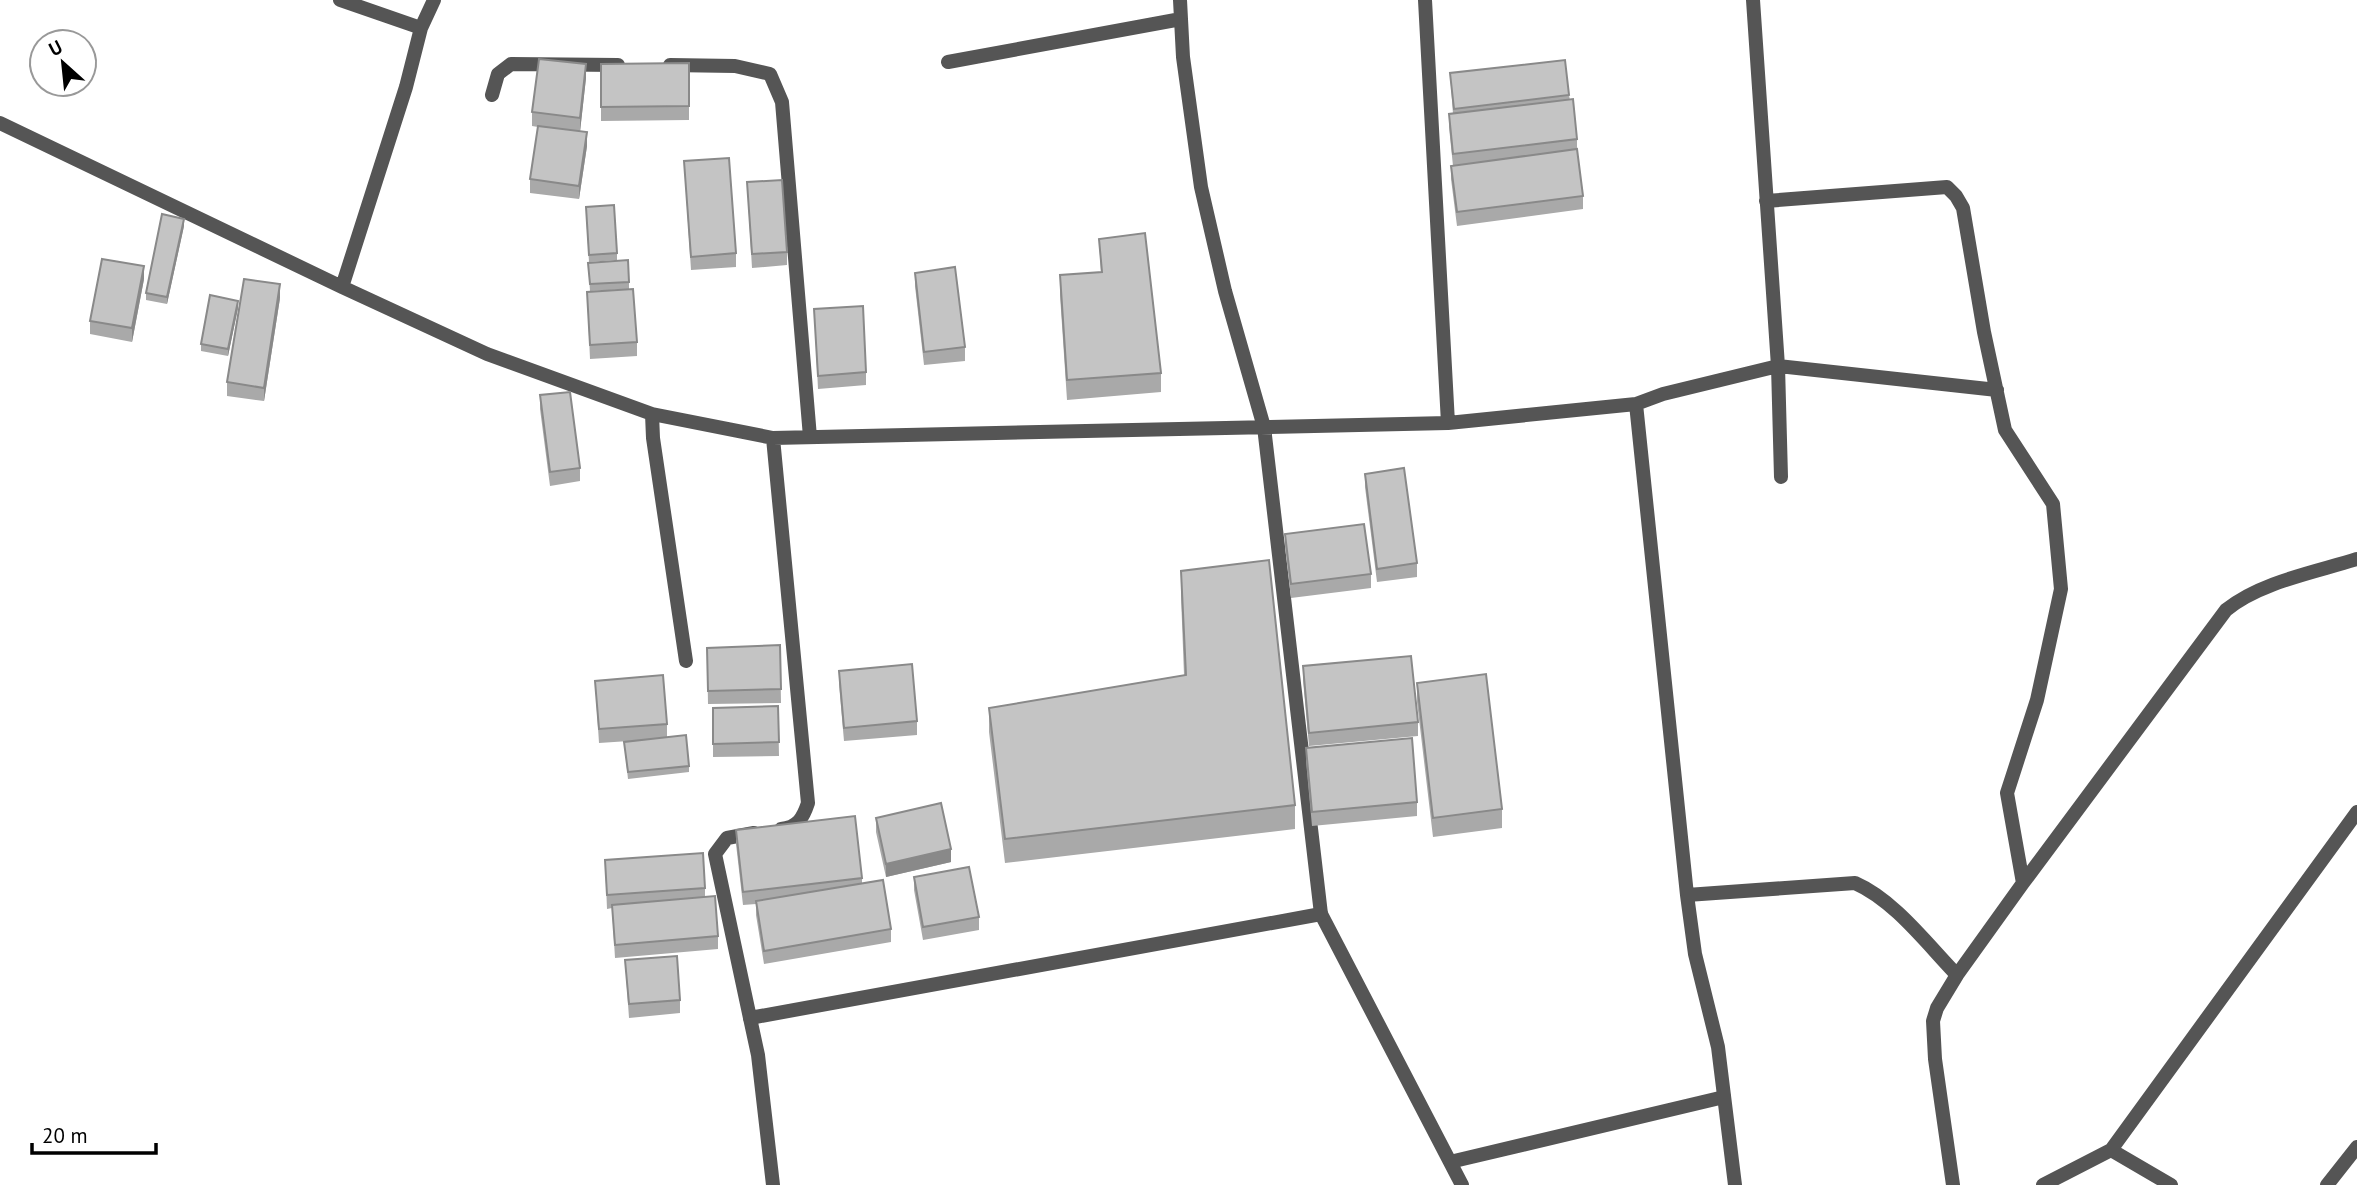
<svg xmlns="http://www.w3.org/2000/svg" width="2357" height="1185" font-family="'PT Sans',sans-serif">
	<rect width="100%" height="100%" fill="#fff"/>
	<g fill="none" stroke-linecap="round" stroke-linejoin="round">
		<path stroke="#555" stroke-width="14" d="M1321,914l141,271
			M750,1018l8,37 15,130
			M1450,1162l274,-65"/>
		<path stroke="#555" stroke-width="14" d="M340,0l81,28
			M1425,0l23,423
			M948,62l233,-43
			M670,65l65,1 35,8 12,28 28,335
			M492,95l6,-21 13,-10 107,1
			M0,123l342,164 145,67 165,60 121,24 675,-15 188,-19 51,491 8,59 23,93 17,138
			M1766,201l181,-14 9,9 7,12 21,124 21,98 48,74 8,85 -24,111 -30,93 16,90
			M342,287l64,-200 15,-59 13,-28
			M1636,404l27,-10 115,-28 -25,-366
			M652,414l1,24 33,223
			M773,438l35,365c-5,15 -10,24 -27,26
			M1781,477l-3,-111 219,24
			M754,833l-27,5 -12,16 35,164 571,-104 -57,-487 -39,-136 -24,-104 -18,-130 -3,-57
			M1687,895l168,-12c39,17 72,61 102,92
			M1953,1185l-18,-126 -2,-38 4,-13 20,-33 66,-92 203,-273c34,-28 90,-38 131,-51
			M2043,1185l68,-35
			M2171,1185l-60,-35 246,-338
			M2327,1185l30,-38"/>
	</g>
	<path fill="#a9a9a9" d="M689,63v57l-88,1v-57z
		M1450,73l119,22 8,44v12l6,45v13l-126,17 -6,-47v-13h2l-4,-39v-13h4z
		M586,78l-6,53 7,15 -8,53 -49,-6v-14l8,-52 -6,-1v-14z
		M684,161l52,92v14l-45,3z
		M747,182l40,70v13l-35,3z
		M586,214l31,39v7l-28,2z
		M184,226l-17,78 -21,-4v-7z
		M1099,239l62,134v19l-94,8 -7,-105v-20l41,-2z
		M588,263l41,19v7l-39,2z
		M915,273l50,74v14l-41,4 -9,-79z
		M144,279l-12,63 -42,-8v-13z
		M587,292l50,50v14l-47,3z
		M280,298l-16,103 -37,-5v-14z
		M238,308l-10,48 -27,-5v-7z
		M814,309l52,63v13l-48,4z
		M540,395l40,73v13l-30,5 -10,-77z
		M1365,474l52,89v14l-40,5 -12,-95z
		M1285,534l86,40v14l-80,10 -6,-51z
		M1181,571l114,234v24l-290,34 -16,-131v-24l195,-33 -3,-79z
		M780,645l1,58 -73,1 -1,-56z
		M1303,666l115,56v14l-109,10 -6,-66z
		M839,671l78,50v14l-73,6 -5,-57z
		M595,681l72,43v13l22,29v6l-61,7 -4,-37 20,-2 -45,3z
		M1417,683l85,126v19l-69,9 -16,-135z
		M778,706l1,50 -66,1v-49z
		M1306,748l111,54v14l-105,10 -6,-65z
		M876,818l75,44 -65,15 -10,-45z
		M736,830l126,48v5l29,46v13l-127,22 -8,-49v-11l-13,1 -7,-61z
		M605,860l100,28v9l13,39v13l-103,9 -3,-50 -5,1z
		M914,877l65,40v13l-56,10 -9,-50z
		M625,960l55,40v13l-51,5z"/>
	<path fill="#898989" d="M586,64v14l-6,54v-14z
		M587,132v14l-8,53v-13z
		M184,219v7l-17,78v-7z
		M144,266v13l-12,63v-14z
		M280,284v14l-16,103v-13z
		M238,301v7l-10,48v-7z
		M951,849v13l-65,15v-13z"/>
	<path fill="#c4c4c4" stroke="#898989" stroke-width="2" d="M539,59l47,5 -6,54 -48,-6z
		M1565,60l4,35 -115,14 -4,-36z
		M689,63v43l-88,1v-43z
		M1573,99l4,40 -124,15 -4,-40z
		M538,126l49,6 -8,54 -49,-7z
		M1577,149l6,47 -126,16 -6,-46z
		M729,158l7,95 -45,4 -7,-96z
		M782,180l5,72 -35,2 -5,-72z
		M614,205l3,48 -28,2 -3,-48z
		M162,214l22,5 -17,78 -21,-4z
		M1145,233l16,140 -94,7 -7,-105 42,-3 -3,-33z
		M102,259l42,7 -12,62 -42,-7z
		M628,260l1,22 -39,2 -2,-21z
		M955,267l10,80 -41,5 -9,-79z
		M244,279l36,5 -16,104 -37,-6z
		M633,289l4,53 -47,3 -3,-53z
		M210,295l28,6 -10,48 -27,-5z
		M863,306l3,66 -48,4 -4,-67z
		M570,392l10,76 -30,4 -10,-77z
		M1404,468l13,95 -40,6 -12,-95z
		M1364,524l7,50 -80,10 -6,-50z
		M1269,560l26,245 -290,34 -16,-131 197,-33 -5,-104z
		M780,645l1,44 -73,2 -1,-43z
		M1411,656l7,66 -109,11 -6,-67z
		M912,664l5,57 -73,7 -5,-57z
		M1486,674l16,135 -69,9 -16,-135z
		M663,675l4,49 -68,5 -4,-48z
		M778,706l1,36 -66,2v-36z
		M686,735l3,31 -61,6 -4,-30z
		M1412,738l5,64 -105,10 -6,-64z
		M941,803l10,46 -65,15 -10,-46z
		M855,816l7,62 -119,14 -7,-62z
		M703,853l2,35 -98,7 -2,-35z
		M969,867l10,50 -56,10 -9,-50z
		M883,880l8,49 -127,22 -8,-50z
		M715,896l3,40 -103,9 -3,-40z
		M677,956l3,44 -51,4 -4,-44z"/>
	<g transform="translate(63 63) rotate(333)"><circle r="33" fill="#ffffff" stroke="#999999" stroke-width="2"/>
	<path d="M0-5L12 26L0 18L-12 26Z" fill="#000000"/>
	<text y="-10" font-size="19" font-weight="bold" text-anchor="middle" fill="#000000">U</text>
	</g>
	<path d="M32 1143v10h124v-10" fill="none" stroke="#000000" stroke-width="3.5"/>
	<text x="42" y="1143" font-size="21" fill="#000000" stroke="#ffffff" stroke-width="5" paint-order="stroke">20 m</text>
</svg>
